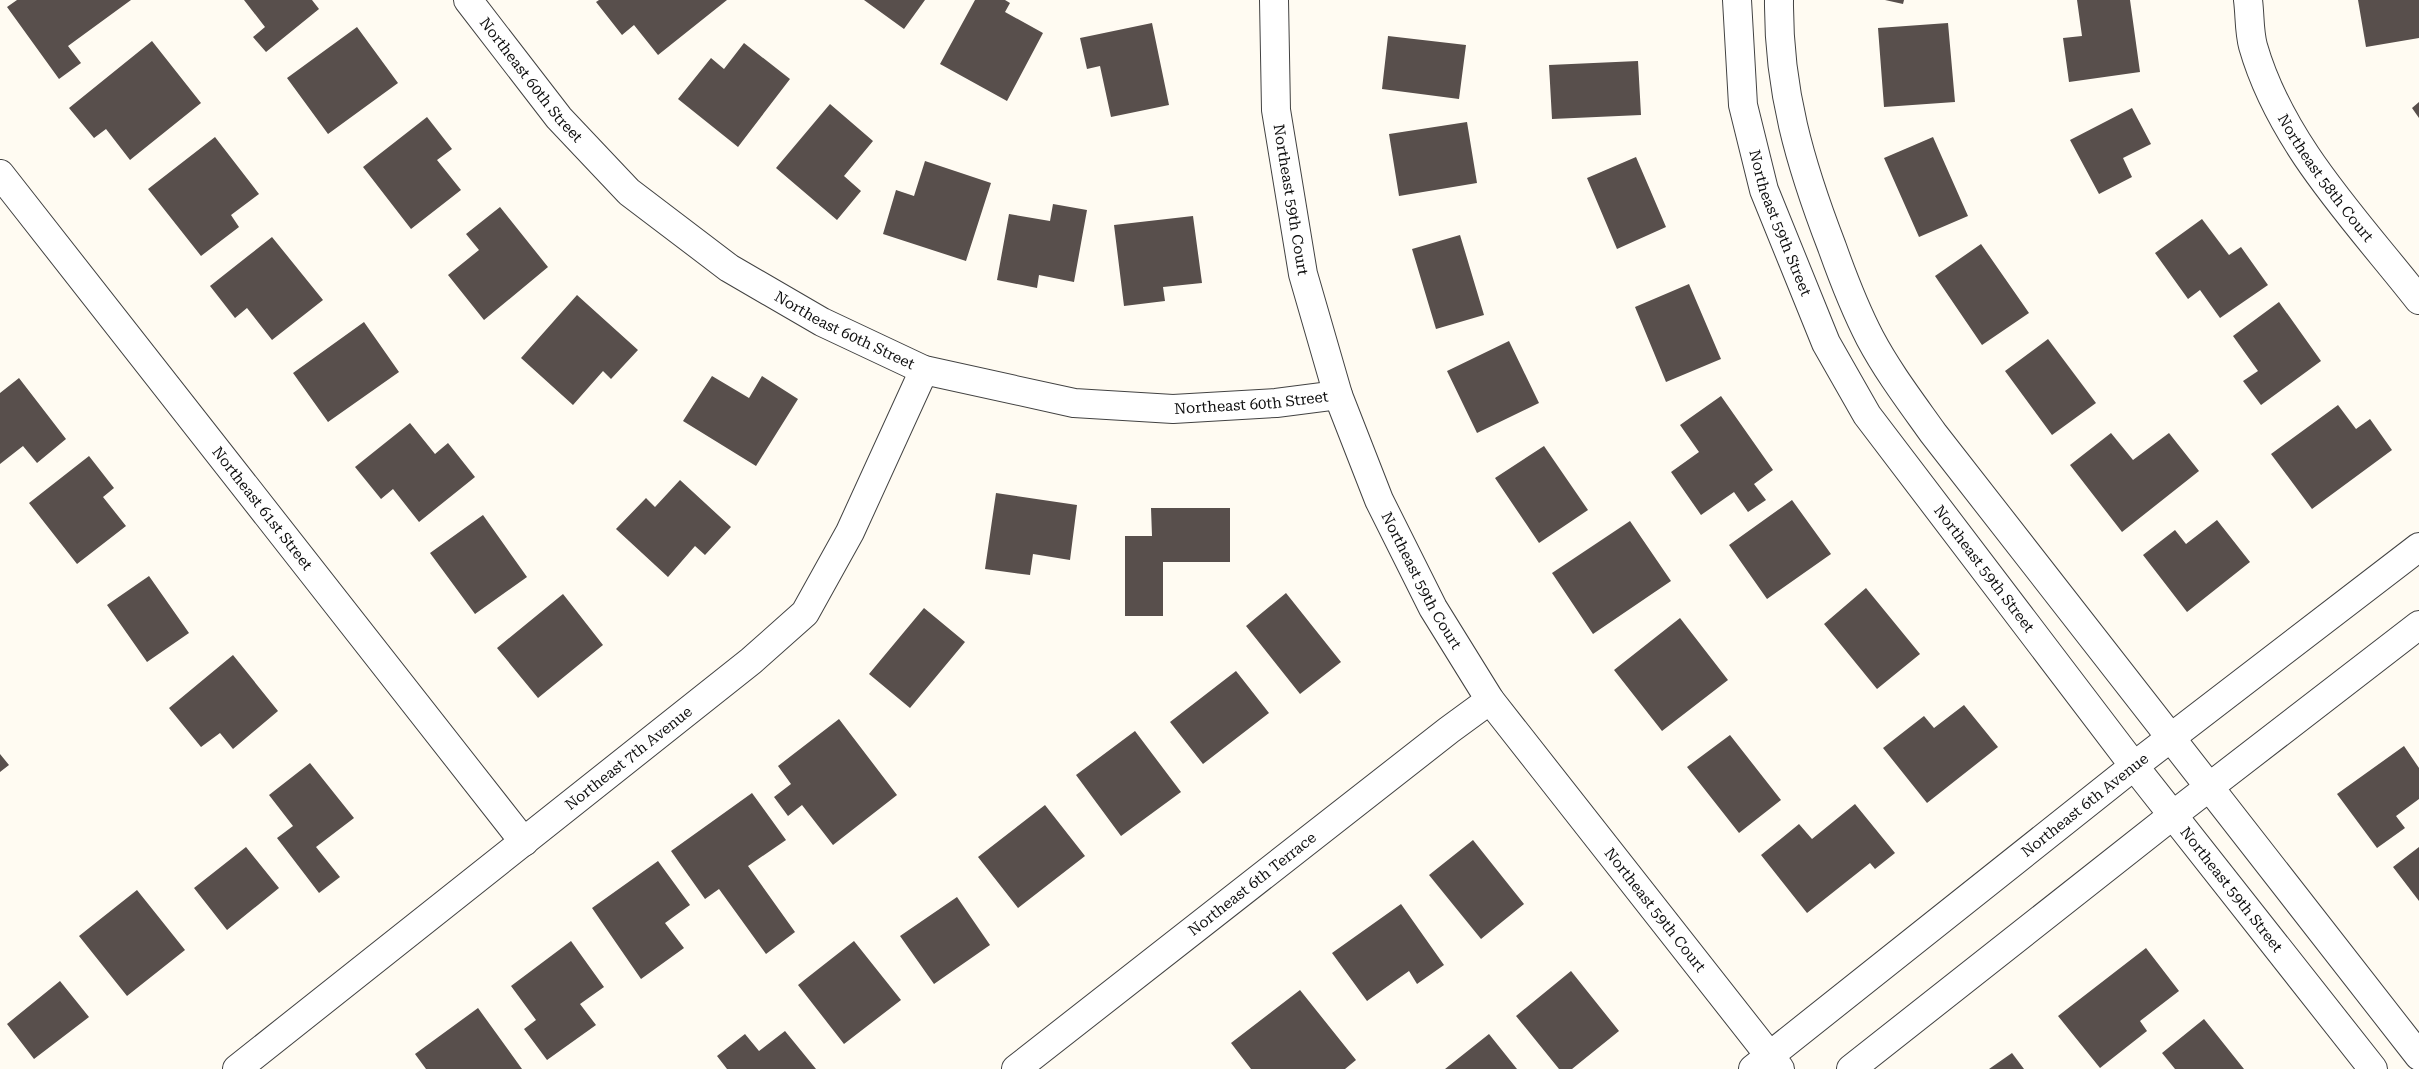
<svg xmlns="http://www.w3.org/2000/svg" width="2419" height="1069" font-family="'Roboto Serif',serif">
	<rect width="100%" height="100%" fill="#fffbf2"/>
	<path fill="#584f4c" d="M17,0h114l-63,46 13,17 -22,16 -52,-72z
		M244,0h68l7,9 -53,43 -13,-15 12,-10z
		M599,0h128l-69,55 -24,-30 -12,10 -26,-33z
		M864,0h61l-21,29z
		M975,0h30l5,3 -5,9 38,21 -36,68 -67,-37z
		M1885,0h19l-1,4z
		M2077,0h53l10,72 -71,10 -6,-44 19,-2z
		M2358,0h61v38l-53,9z
		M1152,23l17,82 -58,12 -11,-51 -13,3 -7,-31z
		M1948,23l7,79 -71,5 -6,-79z
		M357,27l41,56 -70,51 -41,-56z
		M1388,36l78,9 -7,54 -77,-10z
		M152,41l49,62 -71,57 -24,-31 -12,9 -25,-30z
		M744,43l46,36 -52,68 -60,-48 33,-41 13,11z
		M1638,61l3,54 -89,4 -3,-54z
		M2419,102v16l-7,-10z
		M830,104l43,37 -29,35 17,15 -24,29 -61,-52z
		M2132,108l19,36 -28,14 9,19 -33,17 -29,-54z
		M427,117l25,32 -15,11 24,30 -50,39 -48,-62z
		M1467,122l10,61 -78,13 -10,-62z
		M215,137l44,57 -28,21 8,12 -38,29 -53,-67z
		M1933,137l35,79 -49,21 -35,-79z
		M1636,157l30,70 -49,22 -30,-71z
		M925,161l66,22 -25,78 -83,-27 13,-44 18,6z
		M1053,204l34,6 -13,72 -35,-7 -2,13 -40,-8 12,-66 41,7z
		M500,207l48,60 -64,53 -36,-45 31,-25 -13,-16z
		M1193,216l9,67 -39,4 2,14 -41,5 -10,-81z
		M2202,219l27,36 12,-8 27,38 -48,33 -20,-28 -12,9 -33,-46z
		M1460,235l24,80 -48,14 -24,-80z
		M272,237l51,63 -51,40 -25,-32 -12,10 -25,-32z
		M1981,244l48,69 -47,32 -47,-69z
		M1689,284l32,75 -55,23 -31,-75z
		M577,295l61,55 -27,29 -8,-8 -30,34 -52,-47z
		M2279,302l42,59 -60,44 -18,-24 15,-10 -25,-35z
		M364,322l35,50 -71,50 -35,-49z
		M2048,339l48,64 -44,32 -47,-64z
		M1509,341l30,62 -62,30 -30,-62z
		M712,376l37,22 13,-22 36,23 -42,67 -73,-45z
		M19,378l47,61 -29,24 -14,-17 -23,18v-71z
		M1721,396l52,74 -19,14 12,16 -18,12 -14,-20 -33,23 -30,-43 28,-20 -19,-27z
		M2338,405l18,24 14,-10 22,31 -80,59 -41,-55z
		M410,423l25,31 13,-11 27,34 -56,45 -26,-33 -12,10 -26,-32z
		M2111,433l22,27 36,-27 30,38 -77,61 -52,-67z
		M1544,446l44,64 -49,33 -44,-65z
		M89,456l25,32 -11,9 23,29 -49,38 -48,-61z
		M680,480l51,47 -26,28 -10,-9 -27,31 -52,-48 30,-31 9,9z
		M996,493l81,12 -7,55 -37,-6 -3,21 -45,-6z
		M1792,500l39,54 -64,45 -38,-54z
		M1151,508h79v54h-67v54h-38v-80h27z
		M483,515l44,62 -52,37 -45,-61z
		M2217,520l33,42 -63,50 -44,-57 32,-25 11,14z
		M1630,521l41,60 -78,53 -41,-61z
		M149,576l40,57 -42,29 -40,-57z
		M1866,588l54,66 -43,35 -53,-65z
		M1286,593l55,69 -41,32 -54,-68z
		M563,594l40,51 -65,53 -41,-50z
		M924,608l41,34 -55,66 -41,-34z
		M1680,618l48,62 -66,51 -48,-61z
		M233,655l45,56 -45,38 -13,-16 -19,14 -32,-39z
		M1236,671l33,42 -66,51 -33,-42z
		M1964,705l34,42 -71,56 -44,-55 41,-32 10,12z
		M839,719l58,76 -64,50 -31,-40 -14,11 -14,-19 17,-13 -13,-18z
		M1135,731l46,61 -60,44 -45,-61z
		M1730,735l51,65 -42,33 -52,-66z
		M2404,746l15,22v31l-23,17 9,12 -28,20 -40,-54z
		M0,754l9,11 -9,7z
		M310,763l44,55 -38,29 24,30 -21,16 -42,-55 16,-12 -24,-31z
		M752,793l34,47 -38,26 47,66 -29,22 -47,-65 -14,10 -34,-48z
		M1855,804l40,49 -20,16 -5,-6 -63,50 -46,-58 38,-31 13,15z
		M1045,805l40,51 -67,52 -40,-51z
		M1473,840l51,64 -43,35 -52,-64z
		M246,847l33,41 -52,42 -33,-42z
		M2419,847v54l-26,-34z
		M658,861l32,44 -25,18 19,25 -43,31 -49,-71z
		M137,890l48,60 -58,46 -48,-60z
		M957,897l33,48 -56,39 -34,-48z
		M1401,904l43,61 -27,19 -8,-13 -42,30 -35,-48z
		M571,941l33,46 -24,17 16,21 -49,35 -23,-31 12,-9 -25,-34z
		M854,941l47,59 -57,44 -46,-59z
		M2146,948l33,43 -39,30 7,10 -47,37 -42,-52z
		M1571,971l48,60 -47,38h-13l-43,-53z
		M60,981l29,36 -55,42 -27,-35z
		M1300,990l56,70 -11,9h-94l-20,-26z
		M478,1008l44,61h-96l-11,-15z
		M2204,1019l40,50h-69l-13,-16z
		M785,1031l31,38h-89l-10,-13 28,-22 14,17z
		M1489,1034l28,35h-72z
		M2012,1053l12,16h-35z"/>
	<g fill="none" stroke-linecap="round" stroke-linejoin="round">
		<defs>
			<g id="minor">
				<path id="s1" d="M468,0l91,118 70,74 100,76 93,54 102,48 150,33 99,6 103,-6 62,-8"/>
				<path id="s2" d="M1274,0l2,110 27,164 35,121 41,105 54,108 57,92 290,369"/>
				<path id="s3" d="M1737,0l6,105 21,85 62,153 41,72 267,351 239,303"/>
				<path d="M1779,0c-1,89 21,164 53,247 11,31 23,62 38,91 18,34 41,64 63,95l486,623"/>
				<path id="s4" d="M2248,0c2,15 1,31 5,46 28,98 104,175 166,254"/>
				<path id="s5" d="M0,174l524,668"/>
				<path id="s6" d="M237,1069l514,-408 54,-48 45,-81 74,-162"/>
				<path id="s7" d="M1016,1069l433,-339 41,-30"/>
			</g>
			<g id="tertiary">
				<path id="s8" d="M1753,1069l381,-303 285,-219"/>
				<path d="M1851,1069l322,-254 246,-190"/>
			</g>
		</defs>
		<use href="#minor" stroke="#424242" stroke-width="30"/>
		<use href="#tertiary" stroke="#424242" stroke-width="30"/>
		<use href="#minor" stroke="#fff" stroke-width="28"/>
		<use href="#tertiary" stroke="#fff" stroke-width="28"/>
	</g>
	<g text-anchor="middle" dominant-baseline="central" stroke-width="5" stroke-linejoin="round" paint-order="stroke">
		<g font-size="15" fill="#0f0f0f" stroke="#fff">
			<text stroke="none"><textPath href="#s1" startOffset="102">Northeast 60th Street</textPath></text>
			<text stroke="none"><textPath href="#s4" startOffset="198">Northeast 58th Court</textPath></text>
			<text stroke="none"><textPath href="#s2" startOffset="201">Northeast 59th Court</textPath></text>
			<text stroke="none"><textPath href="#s3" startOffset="229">Northeast 59th Street</textPath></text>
			<text stroke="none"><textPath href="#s1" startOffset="508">Northeast 60th Street</textPath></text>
			<text stroke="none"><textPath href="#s1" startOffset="928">Northeast 60th Street</textPath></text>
			<text stroke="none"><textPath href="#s5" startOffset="425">Northeast 61st Street</textPath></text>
			<text stroke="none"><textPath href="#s3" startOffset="634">Northeast 59th Street</textPath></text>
			<text stroke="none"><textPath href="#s2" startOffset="606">Northeast 59th Court</textPath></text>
			<text stroke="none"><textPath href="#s6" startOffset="500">Northeast 7th Avenue</textPath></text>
			<text stroke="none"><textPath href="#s8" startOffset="424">Northeast 6th Avenue</textPath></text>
			<text stroke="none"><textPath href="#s7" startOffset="300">Northeast 6th Terrace</textPath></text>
			<text stroke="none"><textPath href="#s3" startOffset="1039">Northeast 59th Street</textPath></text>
			<text stroke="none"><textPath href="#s2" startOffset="1011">Northeast 59th Court</textPath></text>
		</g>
	</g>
</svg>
